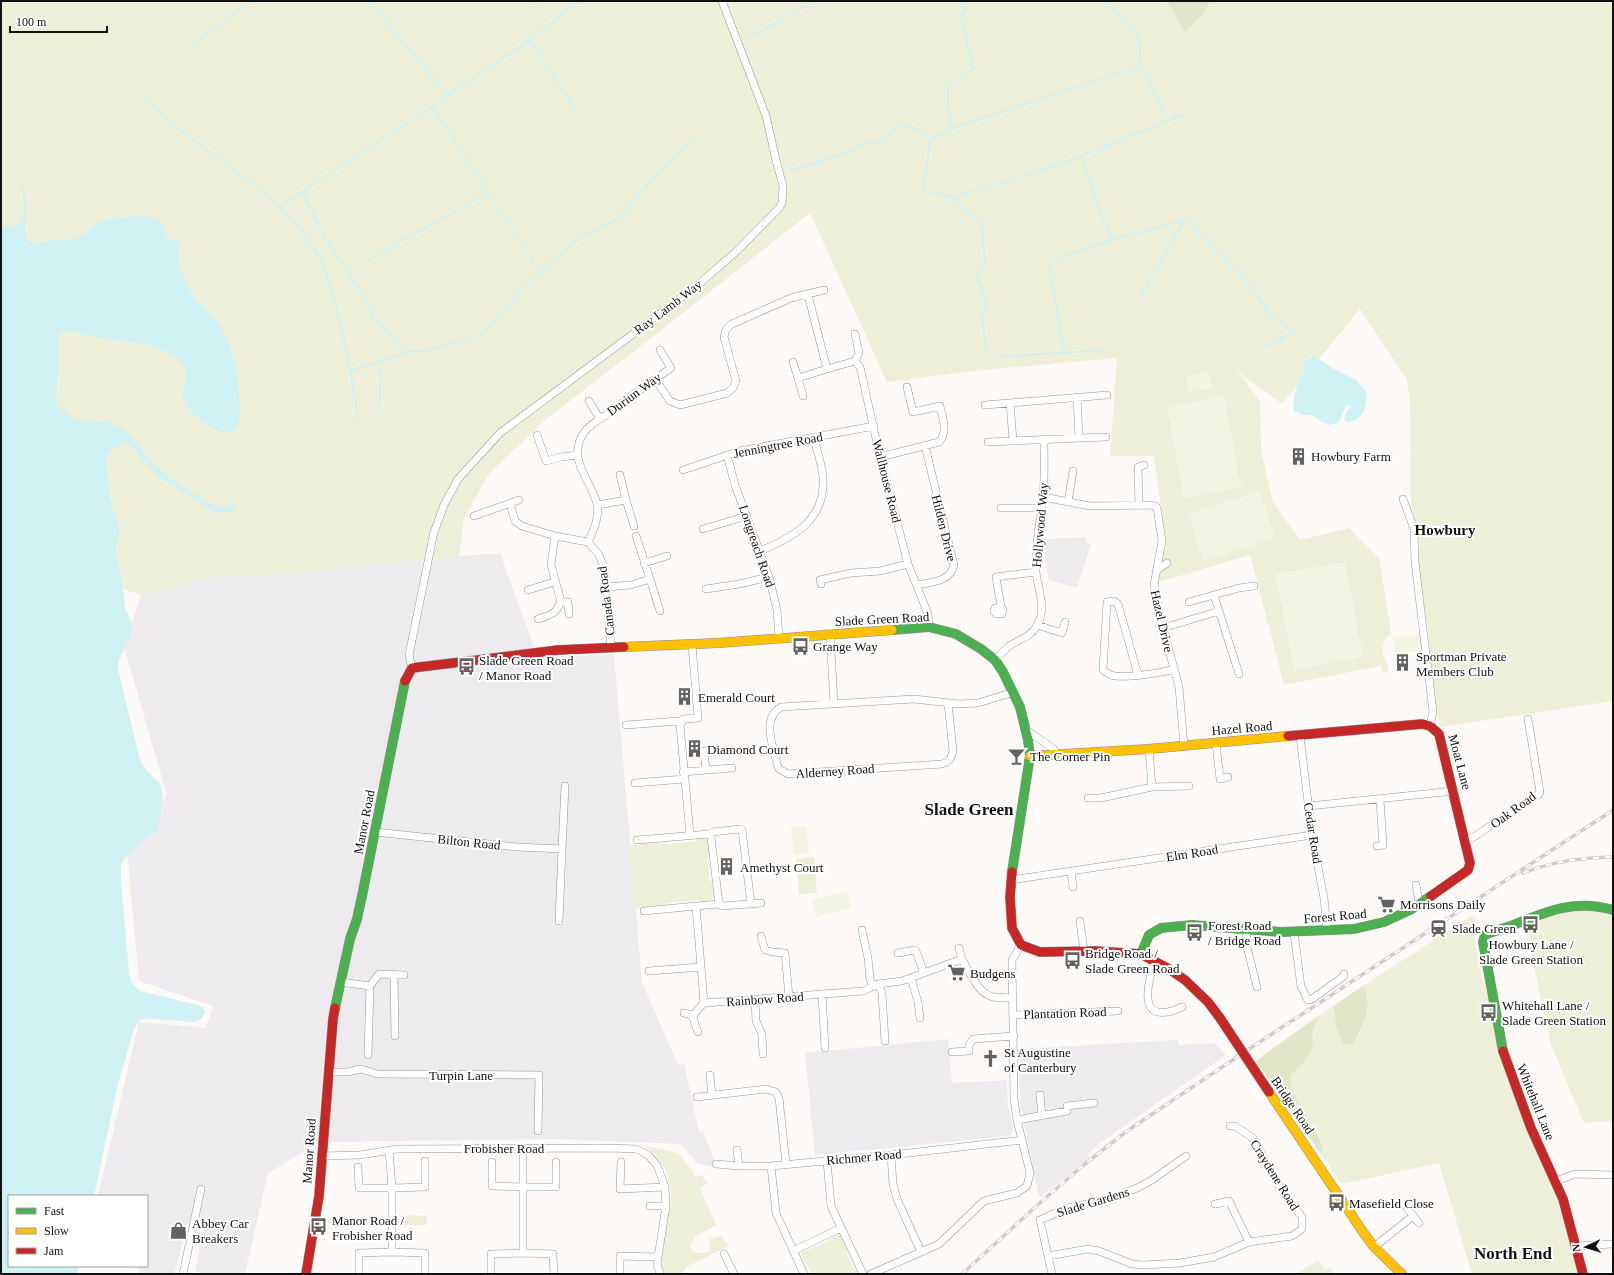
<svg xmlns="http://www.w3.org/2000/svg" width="1614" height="1275" font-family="'Times New Roman',serif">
	<rect width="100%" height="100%" fill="#fcf9f7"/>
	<path fill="#edebed" d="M1087,537l-1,5 5,2 -14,44 -28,-8 -4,-20v-21z
		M500,553l38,105 76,-4 28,328 36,83 6,-1 15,68h4l11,28v7l-17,-4 -16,-19 -126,-5 -235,3 -52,31 -23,101h-39l-11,-3 8,-41 -16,-3 -13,47h-32l-3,-1v-4l-16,-3h24v-70h-49l41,-174 67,6 7,-22 -74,-25 -12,-131 40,-55 -43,-148 17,-52 83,-20h47l188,-19z
		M948,1039l4,44 55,-3 1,25 5,25 -4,6 -194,19 -10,-102z
		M1178,1040v5l37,-2 11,12 -126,88 -10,9 -4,9 -45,36 -3,-4 -18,-88 -1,-56z"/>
	<path fill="#edefd9" d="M1,1h1612v700l-173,26 -8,-53 -4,-48 -6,-21 -4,-40 2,-24 -9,-34 -1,-106 -4,-23 -46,-69 -78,95 -44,-32 22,29 1,50 12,51 27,38 49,-12 30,30 12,76c-15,11 -6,23 -2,37l-6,2 -2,-7 -97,19 -34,-130 -91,27 7,-40 -12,-86h-44l7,-98 -135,12 -95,12 -77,-169 -151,119 -114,88 -57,55 -24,43 -5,38 -188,19h-47l-83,20 -18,-6 2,20 8,17 -3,11 -11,22 -1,11 22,90c5,11 13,16 20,24 5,8 0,38 -3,47l-14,9 -20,20 -2,5v15l8,94 4,11 7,6 57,14 6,3 2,5 -4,6 -8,3 -47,-4 -7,3 -5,7 -16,55 -24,113h-85l-8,-725z
		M698,837h7l2,3 3,14 -3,3 2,23 3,2 2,14 -2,4 -9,2 -2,-2 -34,3 -2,2 -30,3 -6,-62 29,-4 2,3 36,-4z
		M814,857l3,36 -18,1 -3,-35z
		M1579,910h18l16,6v205l-29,2 -33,-78 -18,-83 -4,-34 10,-4v-3l27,-10z
		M1471,916l4,1 3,14 -3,6v6l5,30 74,211 25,90h-107l-33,-111 -97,21 -86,-123 77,-55 2,15 11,24 9,-2c7,-18 20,-38 8,-57z
		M646,1146l32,7 14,17 3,7 6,-2 7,8 -8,5 16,37 -21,12 -5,8 3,8h13l5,-3 -2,-11 12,-3 8,10 -43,21 -4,7h-16c-12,-12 3,-55 5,-72 1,-10 -3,-25 -7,-35 -4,-8 -12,-15 -18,-21z
		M402,1215l25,1v9h-25z
		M836,1235l5,2 6,12 -1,3 8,17 2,1 1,4h-45l-6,-11 -2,-1 -3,-9 29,-13 2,-2z
		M1318,1260l7,10 5,-3 4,7h-38z"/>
	<path fill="#e0e6c7" d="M1167,1h43l-7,13 -18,18z
		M1363,986c12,19 -1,39 -9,58l-8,1 -4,-2 -7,-22 -2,-15z
		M1318,1016l-6,18 1,14 -10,15 -13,12c-1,25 25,49 33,73l-2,6 -65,-93z"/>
	<path fill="#f4f4e2" d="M1209,372l3,16 -23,4 -3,-16z
		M1224,396l17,91 -57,12 -17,-91z
		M1260,491l15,47 -72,23 -15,-47z
		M1345,562l18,95 -69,13 -19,-96z
		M1423,635l1,16 -29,2 -2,-16z
		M806,826l3,27 -15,2 -3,-28z
		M848,891l3,17 -35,8 -4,-17z"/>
	<path fill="#d0f1f4" d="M20,181c4,9 7,18 7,28 0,10 -6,25 2,33l5,1 43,-5c10,-4 15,-14 25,-17 11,-4 50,-8 58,0 4,5 4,12 8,17l13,4c-6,13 0,31 6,43 6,14 20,23 29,35 19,25 24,62 24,92 -1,8 -1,19 -10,21 -13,2 -44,-21 -47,-34 -2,-13 8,-23 -1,-35 -16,-23 -58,-21 -82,-26 -12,-2 -30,-10 -41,-5l-3,70c5,7 18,17 27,18 14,2 26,-2 38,7 15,10 24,29 37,40 16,14 34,24 51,35 12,5 18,6 29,-2 -5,12 -10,15 -23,11l-55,-34 -33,-35c-10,1 -16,7 -21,15l4,40 10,32 -5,19 8,40 2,20 8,17 -3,11 -11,22 -1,11 22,90c5,11 13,16 20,24 5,8 0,38 -3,47l-14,9 -20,20 -2,5v15l8,94 4,11 7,6 57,14 6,3 2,5 -4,6 -8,3 -47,-4 -7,3 -5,7 -16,55 -24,113h-85v70h70l-2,8h-76v-1049c32,9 23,-25 19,-44z
		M1314,356l20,13 22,11 11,12c-1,17 -2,25 -19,31l-4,-3 3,-9 5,-5 -5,-2 -8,18 -8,3 -10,-4 -9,-6h-10l-8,-4c-2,-15 3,-26 10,-39l-2,-5 4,-7z"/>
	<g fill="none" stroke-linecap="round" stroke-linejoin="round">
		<path stroke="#d0f1f4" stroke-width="2" d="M369,1l80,95
			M533,1l8,9
			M1105,1l32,29 5,36 23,48
			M530,39l49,75
			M747,39l67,-38
			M186,50l65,-49
			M144,98c16,14 32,28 49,41 50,39 104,69 132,130 4,9 6,21 9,31 12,40 19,81 24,122
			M432,107l102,154
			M951,129l-4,-44 26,-15 -11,-53 5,-16
			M930,140l21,-11 191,-63
			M1082,156l19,57 11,27
			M791,170l53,-16 23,-11 14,-2 20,-18 18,7 11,10 -6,50 29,8 29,27 3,40 -8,12 10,26 -5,12 4,35
			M302,191l22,45 48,74 -1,5 35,37
			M953,198l129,-42 103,-42
			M280,206c62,-40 124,-80 185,-122 39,-26 78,-52 113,-83
			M367,262l28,-18 33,-17 60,-35
			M1140,297l44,-76
			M1065,353l-16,-86 15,-11 48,-16 73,-20 68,68 16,26 25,18 -30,14
			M998,357l109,-7
			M351,370l43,-13 12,-5 18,-1 24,-6 31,-10 9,-7 33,-38 30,-29 31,-24 37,-19 32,-37 41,-42
			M379,408l3,-48"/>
		<defs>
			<path id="street" d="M808,295l19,74 28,-8
				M855,334l4,19 -4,8 5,6 20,90 28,107 20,50 1,13
				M793,362l5,16
				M655,379l15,22 10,4 47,-12 6,-5 3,-7 -12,-44 2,-8 6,-5 59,-26 33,-8
				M803,396l-5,-18 29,-9
				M1077,397l2,41
				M589,401l11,18
				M1010,403l3,38
				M985,405l122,-10
				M537,435l9,26 15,-4 16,-2
				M988,442l118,-5
				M727,455l8,30 34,92 8,33 2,28
				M880,457l59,-15c9,-11 4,-22 1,-36l-27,6 -6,-25
				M683,470l57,-19 134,-25
				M620,475l6,25 8,26
				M1043,497l47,9 60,-1 5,1 2,2 5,33 -8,44 6,32 19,70 5,59
				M1403,499l11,30 1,33 18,150 -3,14
				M1068,502l5,-31
				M510,503l5,18 7,5 33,10 33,6 11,13 6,15 6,78
				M597,505l29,-5
				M1139,505l-1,-38 6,-2
				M1001,508h40
				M474,516l45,-16
				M703,529l44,-13
				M555,536l-4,28 10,38h7l1,12
				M636,536l14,43
				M588,542c5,-11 12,-25 9,-38 -6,-25 -32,-45 -12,-73 7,-8 18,-14 27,-20 19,-15 39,-29 59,-43l-11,-18
				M760,551c34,-14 66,-31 63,-74 -1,-12 -6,-26 -9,-39
				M644,563l23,-7
				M1156,571l11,-8
				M821,584l-1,-4 31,-7 29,-2 28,-7
				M917,585c15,-3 33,-3 37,-20l-29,-119
				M607,587l24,-2 19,-6 10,32
				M706,589l33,-5 30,-7
				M528,590l26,-8
				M1189,602l25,-7
				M1001,607l-6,1 -1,3 2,3h6l1,-4 -2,-3 -5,-30 40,-5
				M1219,611l-5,-16 25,-7 15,-2
				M538,619c12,-4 17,-4 23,-17
				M1037,625l25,8 3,-11
				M1163,628l56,-17 20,63
				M830,635l4,68
				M995,660c4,-4 8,-9 13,-13 10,-8 21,-8 29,-21 10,-17 1,-37 -1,-54 -2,-26 5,-51 7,-77 2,-18 1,-36 1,-55
				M412,668l-3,-13 25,-123 10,-27 14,-26 42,-46 192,-143 45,-39 42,-43 3,-5 1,-17 -7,-26 -10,-44 -44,-115
				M1138,675l-20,-71 -4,-3 -7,1 -4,68c3,2 5,4 8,5 11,4 52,-2 63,-6
				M948,703l5,48c-2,8 -4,11 -11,13l-154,10 -9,-5 -2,-5c-4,-19 -16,-45 4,-57l133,-8 45,5 19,-1 36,-11
				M626,725l53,-4 3,1
				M1026,730l28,19 1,6
				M1300,736l12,99 12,63 3,32
				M1216,743l4,36 8,-2
				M1149,749l3,38
				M704,751l2,19
				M683,772l49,-4
				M635,783l49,-4
				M1088,798h13l51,-11 37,-1
				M1309,806l145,-15
				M375,832l143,15 44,2 3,-63
				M709,834l2,3 8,67 -23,2 8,97 159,-12 15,-7 24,-3 60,-22c7,12 16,35 31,38 6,1 13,0 19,1
				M690,835l-10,-110 3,-6 15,-1 -6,-73
				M637,840l72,-6 4,-2 27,-3 2,1 9,74
				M1466,842l72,-47 2,-3 -12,-73
				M1377,846l6,-1 -3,-45
				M1071,872l2,15
				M1011,880l301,-45
				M1416,885l3,17
				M719,904l4,2 38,-3
				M644,911l52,-5
				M559,921l3,-72
				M1080,921l4,30
				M1247,929l-1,14 11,44
				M862,930l6,28 2,21 3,8
				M1294,932l7,55c4,4 3,8 7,13l4,-1 32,-23v-2
				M761,936l4,14 7,2 13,1 4,44
				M959,948l3,11
				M898,953l16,-3 2,1 8,22
				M1154,962c-8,27 -16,65 28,45
				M649,971l52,-4
				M394,975l1,61
				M911,978l7,24 2,16
				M340,982l30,4 9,-12 25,1
				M878,984l4,9 3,48
				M822,994l3,54
				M755,1000l1,21 6,13 1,20
				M684,1013l9,2
				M1013,1015l105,-4
				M698,1032c-7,-17 -7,-15 6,-29
				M952,1052l17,-1v-6l4,-6 41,-3
				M368,1055l2,-69
				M328,1072h19l14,-3 16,5 162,1 -1,56
				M710,1075l2,20
				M1040,1095l2,21
				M697,1097l69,-8 10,3 3,6 7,66
				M1017,1120l50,-9v-5l27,-3
				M389,1150l3,38 33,-1v-26
				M737,1150l2,16
				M891,1155l2,29 4,15 24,53
				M322,1156l38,-1 37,-6 212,-1 27,1 12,6 9,10 8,22 1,19 -8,51 -1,7 3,10
				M827,1161l4,45 32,68
				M492,1162v24l31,1v-39
				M621,1162l-1,27 45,-2
				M716,1164l23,2h32l120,-11 131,-15
				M771,1166l5,47 28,61
				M358,1167l1,21h33v64l-33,1v20
				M1556,1181l19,-7 38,1
				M1215,1204l14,-3 20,41
				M650,1206h16
				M1407,1208l12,15
				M1576,1246l37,-2
				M1374,1247l39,-31
				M793,1251l48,-23
				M392,1252l33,1v21
				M724,1254l10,20
				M1048,1256l40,-7 11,2 33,13 11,1 37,-2 34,-6 35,-15 43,-6 10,-7v-12l-15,-19 -12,-19 -22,-41 -18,-12h-5
				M183,1274l18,-85
				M491,1274v-20l32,-1
				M554,1274l-1,-20 -30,-1v-66h33v-25
				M620,1274v-18l38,1
				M871,1274l68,-30 45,-43 33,-8 10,-7 3,-13 -13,-53 -3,-21 -2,-139 9,-15
				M1052,1274l-12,-54 27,-12 39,-8 31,-12 15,-8 34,-24"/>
			<path id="fast" d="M892,630l37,-3 27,7 25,15 14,11 8,12 17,35 8,33 2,16 -18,116
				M1141,954l8,-19 12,-7 31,-3 89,7 73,-3 30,-7 26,-12 21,-14
				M335,1008l15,-69 7,-20 5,-23 43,-215
				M1503,1051l-20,-109 2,-7c8,-4 18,-6 26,-9 36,-15 64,-27 102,-16"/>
			<path id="slow" d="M624,647l94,-4 174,-13
				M1030,756l119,-7 139,-13
				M1269,1092l94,140 11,15 28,27"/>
			<path id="jam" d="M405,681l7,-13 146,-18 66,-3
				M1288,736l134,-12 8,2 9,8 31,129 -2,7 -37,26
				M1012,872l-2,25 2,31 9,17 19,7 55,-1 46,3 28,15 16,11 23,22 12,16
				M1503,1051l28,77 32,71 20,75
				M306,1274l13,-78 14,-177 2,-11"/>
		</defs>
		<use href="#street" stroke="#969594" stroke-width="8"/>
		<use href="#fast" stroke="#8d8c8b" stroke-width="10"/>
		<use href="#slow" stroke="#8d8c8b" stroke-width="10"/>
		<use href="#jam" stroke="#8d8c8b" stroke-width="10"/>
		<use href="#street" stroke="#fffefe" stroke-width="7"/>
		<use href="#fast" stroke="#4caf50" stroke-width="9"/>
		<use href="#slow" stroke="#ffc107" stroke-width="9"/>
		<use href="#jam" stroke="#c62828" stroke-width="9"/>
		<defs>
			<path id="rail" d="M1523,873c31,-12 57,-15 90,-16
				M962,1274l80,-73 44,-38 41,-32 122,-82 364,-239"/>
		</defs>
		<use href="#rail" stroke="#d7c7cc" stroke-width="3.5"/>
		<use href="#rail" stroke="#fff" stroke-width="2" stroke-dasharray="6" stroke-linecap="butt"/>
		<defs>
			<path id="jam-bridge" d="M1220,1018l49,74"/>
		</defs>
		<use href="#jam-bridge" stroke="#8d8c8b" stroke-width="10" stroke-linecap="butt"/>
		<use href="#jam-bridge" stroke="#c62828" stroke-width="9"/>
	</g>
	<defs>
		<symbol id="building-bare" viewBox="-9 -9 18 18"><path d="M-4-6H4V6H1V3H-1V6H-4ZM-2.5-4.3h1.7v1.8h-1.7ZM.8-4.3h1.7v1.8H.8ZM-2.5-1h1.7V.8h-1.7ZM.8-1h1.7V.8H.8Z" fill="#636261" stroke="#fff" stroke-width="2.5" paint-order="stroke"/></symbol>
		<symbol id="bus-bare" viewBox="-9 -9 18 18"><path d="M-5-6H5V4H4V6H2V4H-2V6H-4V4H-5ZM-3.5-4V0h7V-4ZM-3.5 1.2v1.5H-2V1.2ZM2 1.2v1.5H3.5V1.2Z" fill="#636261" stroke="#fff" stroke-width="2.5" paint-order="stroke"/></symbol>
		<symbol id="bar-bare" viewBox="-9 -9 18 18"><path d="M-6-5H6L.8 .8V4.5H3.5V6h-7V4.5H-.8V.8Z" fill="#636261" stroke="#fff" stroke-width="2.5" paint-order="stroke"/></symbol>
		<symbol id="supermarket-bare" viewBox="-9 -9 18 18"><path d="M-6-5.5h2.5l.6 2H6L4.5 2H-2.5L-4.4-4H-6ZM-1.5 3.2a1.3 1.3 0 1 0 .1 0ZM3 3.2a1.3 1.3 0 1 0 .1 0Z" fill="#636261" stroke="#fff" stroke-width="2.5" paint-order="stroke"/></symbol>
		<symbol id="station-bare" viewBox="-9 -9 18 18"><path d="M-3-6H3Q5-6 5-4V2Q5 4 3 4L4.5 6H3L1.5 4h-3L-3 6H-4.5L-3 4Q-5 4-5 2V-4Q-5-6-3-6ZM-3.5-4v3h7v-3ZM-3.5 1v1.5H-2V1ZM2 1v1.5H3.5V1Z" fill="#636261" stroke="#fff" stroke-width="2.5" paint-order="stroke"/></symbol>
		<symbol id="church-bare" viewBox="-9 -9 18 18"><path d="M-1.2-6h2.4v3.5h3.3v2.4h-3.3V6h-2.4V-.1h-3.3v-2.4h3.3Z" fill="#636261" stroke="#fff" stroke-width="2.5" paint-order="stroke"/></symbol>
		<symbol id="shop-bare" viewBox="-9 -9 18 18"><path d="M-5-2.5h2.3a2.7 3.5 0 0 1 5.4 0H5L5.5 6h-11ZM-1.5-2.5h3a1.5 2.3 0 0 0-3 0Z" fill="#636261" stroke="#fff" stroke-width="2.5" paint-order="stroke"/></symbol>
	</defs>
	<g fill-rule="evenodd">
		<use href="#building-bare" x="1286" y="444" width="25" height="25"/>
		<use href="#bus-bare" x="788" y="634" width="25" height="25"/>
		<use href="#building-bare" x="1390" y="650" width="25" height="25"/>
		<use href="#bus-bare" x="454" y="654" width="25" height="25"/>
		<use href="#building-bare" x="672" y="684" width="25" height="25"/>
		<use href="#building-bare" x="682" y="736" width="25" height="25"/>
		<use href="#bar-bare" x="1004" y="744" width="25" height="25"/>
		<use href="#building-bare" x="714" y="854" width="25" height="25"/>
		<use href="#supermarket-bare" x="1374" y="892" width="25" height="25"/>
		<use href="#bus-bare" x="1518" y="912" width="25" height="25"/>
		<use href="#station-bare" x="1426" y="916" width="25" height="25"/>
		<use href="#bus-bare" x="1182" y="920" width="25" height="25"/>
		<use href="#bus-bare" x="1060" y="948" width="25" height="25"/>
		<use href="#supermarket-bare" x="944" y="960" width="25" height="25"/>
		<use href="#bus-bare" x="1476" y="1000" width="25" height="25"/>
		<use href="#church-bare" x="978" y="1046" width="25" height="25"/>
		<use href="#bus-bare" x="1324" y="1190" width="25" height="25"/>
		<use href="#bus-bare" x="306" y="1214" width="25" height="25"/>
		<use href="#shop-bare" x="166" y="1218" width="25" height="25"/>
	</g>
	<g text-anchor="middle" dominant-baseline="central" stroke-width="4" stroke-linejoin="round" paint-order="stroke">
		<g font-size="13" fill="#101010" stroke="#fff">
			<text transform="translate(668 307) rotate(-37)">Ray Lamb Way</text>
			<text transform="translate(634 394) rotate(-36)">Duriun Way</text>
			<text transform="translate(778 445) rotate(-11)">Jenningtree Road</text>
			<text transform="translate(887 481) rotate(76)">Wallhouse Road</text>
			<text transform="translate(1040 525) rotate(-85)">Hollywood Way</text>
			<text transform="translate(944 528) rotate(76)">Hilden Drive</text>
			<text transform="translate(757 546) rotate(71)">Longreach Road</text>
			<text transform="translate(606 601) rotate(-97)">Canada Road</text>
			<text transform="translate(882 619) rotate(-3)">Slade Green Road</text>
			<text transform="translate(1162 621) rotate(77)">Hazel Drive</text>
			<text transform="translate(1242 728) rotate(-5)">Hazel Road</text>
			<text transform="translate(1460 762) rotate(75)">Moat Lane</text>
			<text transform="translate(835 771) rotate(-4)">Alderney Road</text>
			<text transform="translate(1513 810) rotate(-36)">Oak Road</text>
			<text transform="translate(364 822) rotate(-79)">Manor Road</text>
			<text transform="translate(1313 833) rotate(81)">Cedar Road</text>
			<text transform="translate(469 842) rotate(6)">Bilton Road</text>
			<text transform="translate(1192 853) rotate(-9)">Elm Road</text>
			<text transform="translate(1335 916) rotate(-5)">Forest Road</text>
			<text transform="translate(765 999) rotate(-4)">Rainbow Road</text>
			<text transform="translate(1065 1013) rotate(-2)">Plantation Road</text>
			<text x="461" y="1075">Turpin Lane</text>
			<text transform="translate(1536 1102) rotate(68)">Whitehall Lane</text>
			<text transform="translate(1293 1105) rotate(56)">Bridge Road</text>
			<text x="504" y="1148">Frobisher Road</text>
			<text transform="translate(309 1151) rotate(-86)">Manor Road</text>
			<text transform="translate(864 1157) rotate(-5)">Richmer Road</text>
			<text transform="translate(1275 1175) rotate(58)">Craydene Road</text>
			<text transform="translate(1093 1202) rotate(-17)">Slade Gardens</text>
		</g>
		<g font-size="13" fill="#101010" stroke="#fff" text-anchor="start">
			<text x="1311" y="456">Howbury Farm</text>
			<text x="813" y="646">Grange Way</text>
			<text x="1416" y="656">Sportman Private<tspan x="1416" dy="15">Members Club</tspan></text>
			<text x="479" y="660">Slade Green Road<tspan x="479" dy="15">/ Manor Road</tspan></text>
			<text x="698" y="697">Emerald Court</text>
			<text x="707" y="749">Diamond Court</text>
			<text x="1030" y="756">The Corner Pin</text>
			<text x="740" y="867">Amethyst Court</text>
			<text x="1400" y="904">Morrisons Daily</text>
			<text x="1208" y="925">Forest Road<tspan x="1208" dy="15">/ Bridge Road</tspan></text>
			<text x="1452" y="928">Slade Green</text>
			<text x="1531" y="944" text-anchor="middle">Howbury Lane /<tspan x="1531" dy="15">Slade Green Station</tspan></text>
			<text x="1085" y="953">Bridge Road /<tspan x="1085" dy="15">Slade Green Road</tspan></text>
			<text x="970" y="973">Budgens</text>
			<text x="1502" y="1005">Whitehall Lane /<tspan x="1502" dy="15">Slade Green Station</tspan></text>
			<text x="1004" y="1052">St Augustine<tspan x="1004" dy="15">of Canterbury</tspan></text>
			<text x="1349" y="1203">Masefield Close</text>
			<text x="332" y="1220">Manor Road /<tspan x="332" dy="15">Frobisher Road</tspan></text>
			<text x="192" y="1223">Abbey Car<tspan x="192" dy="15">Breakers</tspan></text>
		</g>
		<g font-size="15" font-weight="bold" fill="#101010" stroke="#fff">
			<text x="1445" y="530">Howbury</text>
		</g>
		<g font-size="17" font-weight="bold" fill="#101010" stroke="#fff">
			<text x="969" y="809">Slade Green</text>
			<text x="1513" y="1253">North End</text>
		</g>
	</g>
	<rect width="1614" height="1275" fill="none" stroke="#101010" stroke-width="4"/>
	<rect x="8" y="1195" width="140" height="72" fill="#ffffff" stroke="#9f9f9f"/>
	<rect x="16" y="1208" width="20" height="6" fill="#4caf50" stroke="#9f9f9f"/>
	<text x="44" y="1215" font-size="12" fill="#101010">Fast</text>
	<rect x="16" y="1228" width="20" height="6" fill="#ffc107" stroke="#9f9f9f"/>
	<text x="44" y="1235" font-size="12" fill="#101010">Slow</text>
	<rect x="16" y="1248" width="20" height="6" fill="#c62828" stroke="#9f9f9f"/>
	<text x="44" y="1255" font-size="12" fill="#101010">Jam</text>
	<g transform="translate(1586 1247) rotate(266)" stroke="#ffffff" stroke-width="3" paint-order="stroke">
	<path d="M0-3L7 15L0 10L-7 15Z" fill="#101010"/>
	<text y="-6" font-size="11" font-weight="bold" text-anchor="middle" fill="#101010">N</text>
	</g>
	<path d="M10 26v6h97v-6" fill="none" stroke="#101010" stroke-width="2"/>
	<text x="16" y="26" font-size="12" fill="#101010" stroke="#ffffff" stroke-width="3" paint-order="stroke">100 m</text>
</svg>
